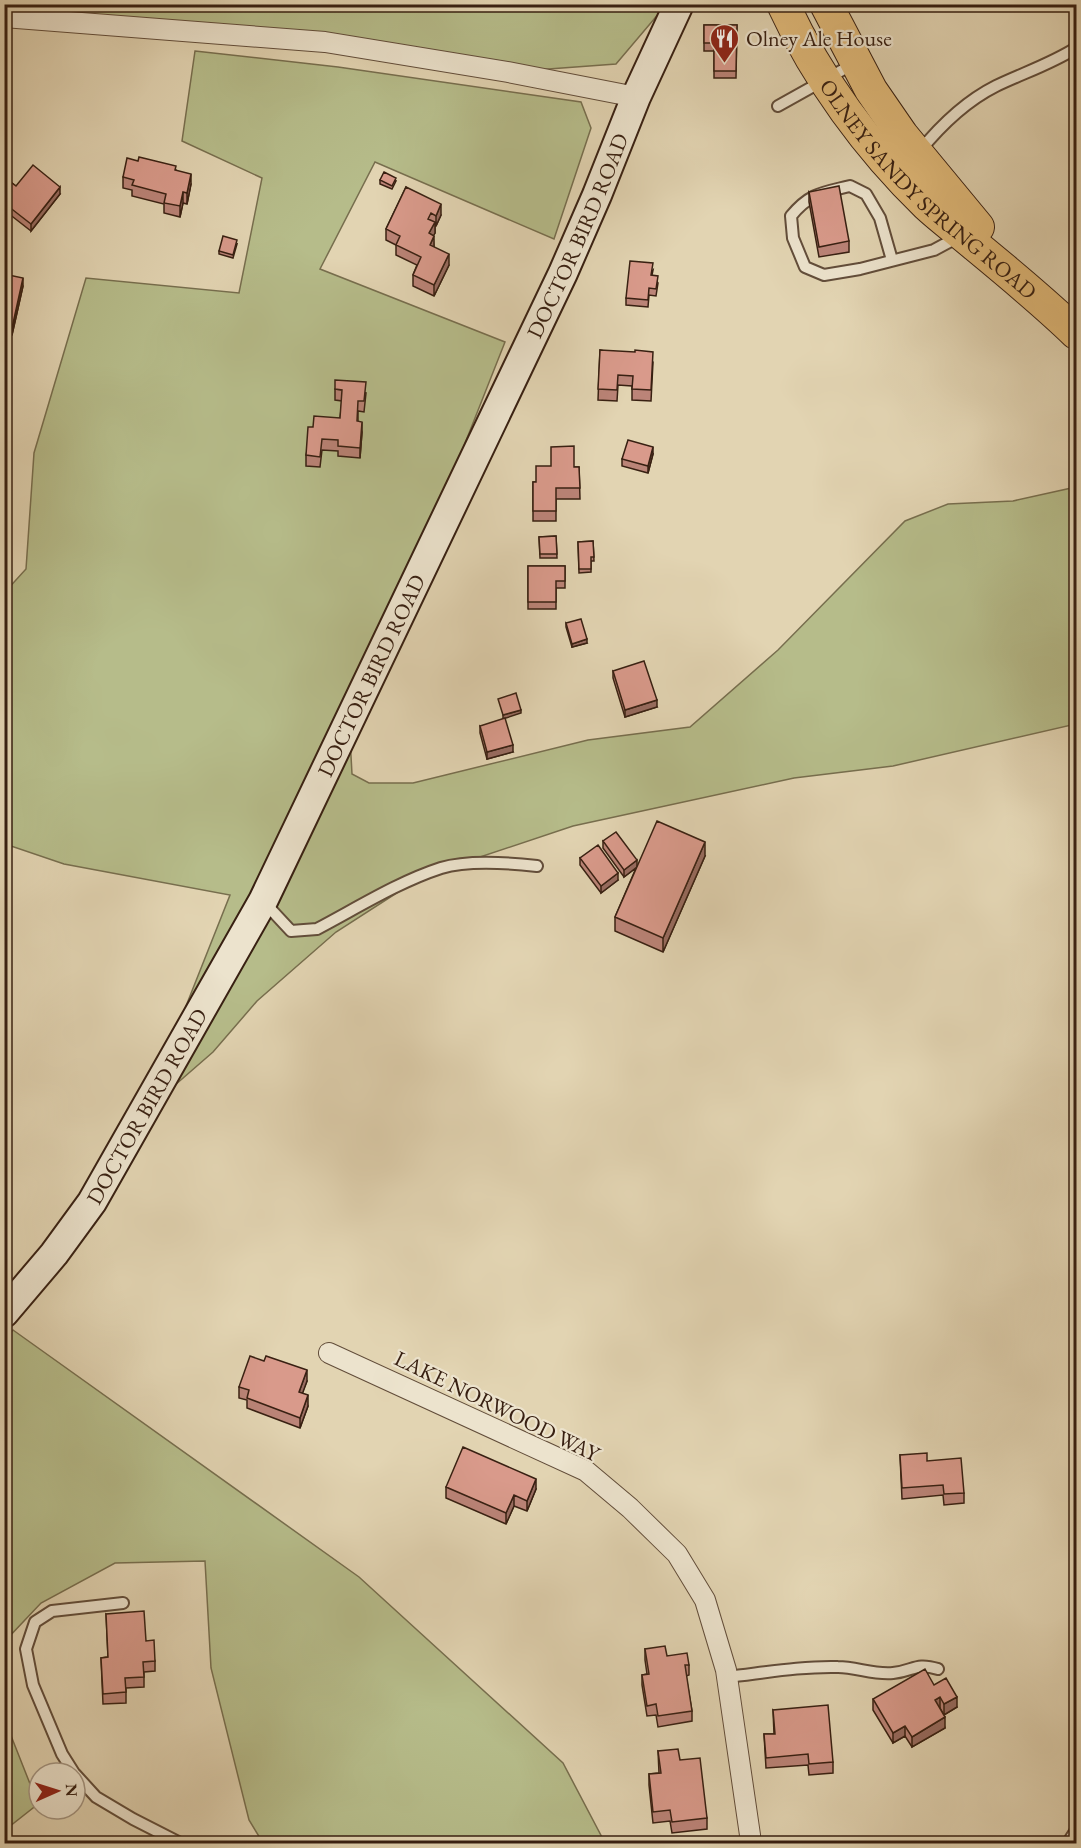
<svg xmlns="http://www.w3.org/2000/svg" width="1081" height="1848" font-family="'EB Garamond',serif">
	<rect width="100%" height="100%" fill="#e2d4b2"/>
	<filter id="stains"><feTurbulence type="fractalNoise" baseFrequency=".00333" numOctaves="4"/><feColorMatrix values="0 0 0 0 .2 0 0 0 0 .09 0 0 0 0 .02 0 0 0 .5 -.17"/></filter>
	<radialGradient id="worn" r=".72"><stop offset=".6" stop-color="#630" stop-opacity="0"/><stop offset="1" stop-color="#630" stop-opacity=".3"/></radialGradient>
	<path fill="#b6bc8a" stroke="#776e4e" stroke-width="1.5" d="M32,4l634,1 -50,59 -108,8 -319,-41 -160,-23z
		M195,51l143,16 243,35 10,26 -37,111 -179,-77 -55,107 185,73 -124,314 -32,63 3,55 17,9h44l175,-43 102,-13 88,-77 127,-129 43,-17 65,-3 63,-14v237l-183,42 -99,12 -221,48 -150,50 -87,56 -79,69 -44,51 -69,60 86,-217 -166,-31 -59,-20v-252l21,-23 8,-116 52,-175 153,15 23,-115 -80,-37z
		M13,1330l346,247 204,186 42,80h-342l-14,-23 -38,-152 -6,-107 -90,2 -74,40 -36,38 -1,-301z
		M4,1718l34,86 -33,26h-1z"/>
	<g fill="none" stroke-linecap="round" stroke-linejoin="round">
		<defs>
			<path id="service" d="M778,106l77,-43
				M919,152c22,-27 47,-51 77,-66 27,-13 55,-22 80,-38
				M892,260l-12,-42 -14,-24 -16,-8c-28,7 -40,7 -59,30l2,22 12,29 19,8 36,-6 74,-19 26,-14
				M264,902l27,29 26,-2c40,-21 81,-47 124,-61 26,-8 70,-5 96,-2
				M727,1677c36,-4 74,-11 111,-10 18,0 36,8 55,6 21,-2 22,-11 45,-4
				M74,1773l-12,-19 -29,-69 -7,-36 9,-27 17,-11 71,-8
				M75,1774l21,23 37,22 49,25
				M1067,1844l9,-14"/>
			<path id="minor" d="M4,17l321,25 183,30 128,25
				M329,1353l257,118 44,37 47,46 28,46 21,70 24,165 -1,9"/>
			<g id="secondary">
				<path id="s1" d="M4,1313l50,-59 38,-52 171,-301 300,-628 34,-78 39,-98 43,-93"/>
			</g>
			<g id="primary">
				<path id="s2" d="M783,4c34,74 85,144 144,201 15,14 33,27 49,41 34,28 68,56 100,87"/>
				<path d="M826,4l45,86 31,45 76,92"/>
			</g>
		</defs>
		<use href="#service" stroke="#624d3a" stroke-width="14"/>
		<use href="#minor" stroke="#624d3a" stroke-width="22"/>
		<use href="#secondary" stroke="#382012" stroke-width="32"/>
		<use href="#primary" stroke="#382012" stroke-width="34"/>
		<use href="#service" stroke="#ece3cd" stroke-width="10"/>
		<use href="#minor" stroke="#ece3cd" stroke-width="20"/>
		<use href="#secondary" stroke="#ece3cd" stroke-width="28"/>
		<use href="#primary" stroke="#e1ba79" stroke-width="32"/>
	</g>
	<path fill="#bb8478" stroke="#382012" stroke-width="1.5" d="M704,25h33l-1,53h-22v-27h-10z
		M176,170l15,14 -4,20 -4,-1 -3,14 -16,-4v-9l-32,-8v-6l-9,-2v-11z
		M4,177l12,9 44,8 -29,37 -27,-21z
		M380,180l16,1 -4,8 -12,-5z
		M406,187l35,28 -5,11h-1v7l-2,2 1,12 15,18 -15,31 -21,-10v-11l4,-10 -21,-10v-10l-10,-5v-11z
		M809,192l40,49v11l-30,5 -10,-55z
		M237,244l-4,14 -14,-4v-3z
		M653,270l-1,5 6,8 -2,13 -7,-1 -1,12 -22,-2v-7z
		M4,274l19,12 -11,49 -8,-1z
		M600,350l53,12 -2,39 -19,-1v-14l-14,-1 -1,16 -19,-1z
		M335,389l31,4 -2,19 -6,-1v10l4,11 -2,26 -22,-2v-5l-16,-1 -2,17 -14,-1v-11l7,-28 27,-9 2,-17 -7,-1z
		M653,454l-5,19 -26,-7v-7z
		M574,467h5l1,32h-24v22h-23v-39h3z
		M556,536l1,22h-17l-1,-21z
		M593,541l1,20h-3v11l-12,1 -1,-31z
		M528,566h37v22h-9v21h-28z
		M566,623l21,20 -15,4 -6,-20z
		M613,671l44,36 -32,10 -12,-39z
		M480,726l33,26 -26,7 -7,-26z
		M603,841l34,25 68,-10 -42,96 -48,-21v-14l21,-49 -12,9 -21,-29z
		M580,858l38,22 -17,13 -21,-28z
		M307,1381l-5,12 6,13 -8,22 -53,-20v-8l-8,-2v-11z
		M900,1455l27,6 37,32v10l-20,2 -1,-10 -41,4z
		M446,1487l90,2 -9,22 -13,-5 -8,18 -60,-26z
		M106,1614l40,27 9,20v10l-11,1v15l-18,1v15l-23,1 -2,-46 7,-1z
		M645,1649l44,16v10l-3,1 6,35v10l-34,6 -2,-12 -9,1 -5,-31v-10l5,-1 -2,-14z
		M934,1685l23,22 -13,8 -4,-7h-1l6,20 -33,19 -7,-11 -12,7 -20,-33v-11z
		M773,1710l60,52v11l-24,2 -1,-10 -42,3 -2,-34h10z
		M658,1751l22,9 27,58v11l-35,4 -2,-12 -17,2 -4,-38v-11l10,-1z"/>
	<path fill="#986c61" stroke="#382012" stroke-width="1.5" d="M191,174v10l-4,20v-11z
		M60,187v7l-29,37v-7z
		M183,192v11l-3,14v-11z
		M441,204v11l-5,11v-10z
		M435,222v11l-6,11v-11z
		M434,236v10l-4,10v-11z
		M449,254v11l-15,31v-11z
		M23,278v8l-11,49v-7z
		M362,422v10l-2,26v-10z
		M653,447v7l-5,19v-7z
		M587,639v4l-15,4v-3z
		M657,700v7l-32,10v-7z
		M521,710v3l-18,6v-4z
		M513,745v7l-26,7v-7z
		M705,842v14l-42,96v-14z
		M637,860v7l-13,10v-7z
		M618,873v7l-17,13v-7z
		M307,1370v11l-8,22v-11z
		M308,1395v11l-8,22v-10z
		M536,1479v10l-9,22v-10z
		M514,1495v11l-8,18v-11z
		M940,1697v11l-5,3v-11z
		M957,1697v10l-13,8v-11z
		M945,1717v11l-33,19v-10z
		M905,1726v10l-12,7v-10z"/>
	<path fill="#d99a8b" stroke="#382012" stroke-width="1.5" d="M704,25h33l-1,46h-22v-28h-10z
		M139,157l37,9 -1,4 16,4 -4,19 -4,-1 -3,14 -16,-3 2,-9 -34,-9 2,-5 -11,-3 4,-19 11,3z
		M33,165l27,22 -29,37 -27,-21v-26l12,9z
		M384,172l12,6 -4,8 -12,-6z
		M839,186l10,55 -30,6 -10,-55z
		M406,187l35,17 -5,12 -5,-3 -3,6 7,3 -6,11 5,3 -4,9 19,9 -15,31 -21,-10 8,-18 -25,-12 4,-9 -14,-7z
		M223,236l14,4 -4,15 -14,-4z
		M630,261l23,2 -2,12 7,1 -2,13 -7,-1 -1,12 -22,-2z
		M4,274l19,4 -11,50 -8,-2z
		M600,350l35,2v-2l18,2 -2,38 -19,-1 1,-13 -15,-1 -1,15 -19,-1z
		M335,380l31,2 -2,19h-6l-1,20 5,1 -2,26 -22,-2v-6l-16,-1 -2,18 -14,-2 2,-28h5l1,-11 26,2 2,-28 -7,-1z
		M628,440l25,7 -5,19 -26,-7z
		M574,446v21h5l1,21h-24v23h-23v-29h3v-16h15v-19z
		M556,536l1,18h-17l-1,-17z
		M593,541l1,16h-3v12h-12l-1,-27z
		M528,566h37v15h-9v21h-28z
		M581,619l6,20 -15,5 -6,-21z
		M644,661l13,39 -32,10 -12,-39z
		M516,693l5,17 -18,5 -5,-16z
		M505,718l8,27 -26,7 -7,-26z
		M657,821l48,21 -42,96 -48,-21z
		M616,832l21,28 -13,10 -21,-29z
		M598,845l20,28 -17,13 -21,-28z
		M250,1356l14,5 2,-5 41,14 -8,22 9,3 -8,23 -53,-20 2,-8 -10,-3z
		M463,1447l73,32 -9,22 -13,-6 -8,18 -60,-26z
		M927,1453v8l34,-3 3,35 -20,1 -1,-9 -41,3 -2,-33z
		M144,1611l2,30 8,-1 1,21 -12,1 1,15 -19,1 1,14 -23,2 -2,-36 7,-1 -2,-43z
		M665,1646l2,10 20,-3 2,12h-4l7,46 -34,5 -2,-12 -9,2 -5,-31 7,-1 -4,-25z
		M925,1669l9,16 12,-7 11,19 -13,7 -4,-7 -5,3 10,17 -33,20 -7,-11 -12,7 -20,-34z
		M828,1705l5,57 -24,2 -1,-10 -42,4 -2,-24h11l-2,-24z
		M678,1749l2,11 20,-2 7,60 -35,4 -2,-12 -17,2 -4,-38 12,-1 -3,-22z"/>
	<defs>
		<symbol id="restaurant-pin" viewBox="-11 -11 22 30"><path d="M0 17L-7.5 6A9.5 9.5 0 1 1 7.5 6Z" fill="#8f2418" stroke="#ece3cd"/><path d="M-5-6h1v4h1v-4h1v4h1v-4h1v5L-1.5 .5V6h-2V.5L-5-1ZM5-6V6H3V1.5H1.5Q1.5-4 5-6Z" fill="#fff"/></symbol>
	</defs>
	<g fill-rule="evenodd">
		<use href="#restaurant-pin" x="708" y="22" width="33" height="45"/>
	</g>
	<g text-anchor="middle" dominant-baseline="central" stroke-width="4.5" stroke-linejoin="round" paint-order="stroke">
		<g font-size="22" fill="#382012" stroke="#ece3cd" text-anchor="start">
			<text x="746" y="38">Olney Ale House</text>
		</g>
		<g font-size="22" fill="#382012" stroke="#ece3cd">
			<text stroke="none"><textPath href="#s2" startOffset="238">OLNEY SANDY SPRING ROAD</textPath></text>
			<text stroke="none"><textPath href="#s1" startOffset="1224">DOCTOR BIRD ROAD</textPath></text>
			<text stroke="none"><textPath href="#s1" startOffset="738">DOCTOR BIRD ROAD</textPath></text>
			<text stroke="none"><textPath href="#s1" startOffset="252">DOCTOR BIRD ROAD</textPath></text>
			<text transform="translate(497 1406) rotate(26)">LAKE NORWOOD WAY</text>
		</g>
	</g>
	<rect width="1081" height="1848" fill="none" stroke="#e2d4b2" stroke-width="24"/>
	<rect x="6" y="6" width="1069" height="1836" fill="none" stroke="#382012" stroke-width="3"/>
	<rect x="12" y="12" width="1057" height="1824" fill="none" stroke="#382012" stroke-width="1.5"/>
	<g transform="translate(57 1791) rotate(87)"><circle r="28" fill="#ece3cd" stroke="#a49582" stroke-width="1.5"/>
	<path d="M0-4.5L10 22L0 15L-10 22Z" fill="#8f2418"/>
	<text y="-9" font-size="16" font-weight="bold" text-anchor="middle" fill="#382012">N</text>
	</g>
	<rect width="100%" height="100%" filter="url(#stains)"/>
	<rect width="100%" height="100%" fill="url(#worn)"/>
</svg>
